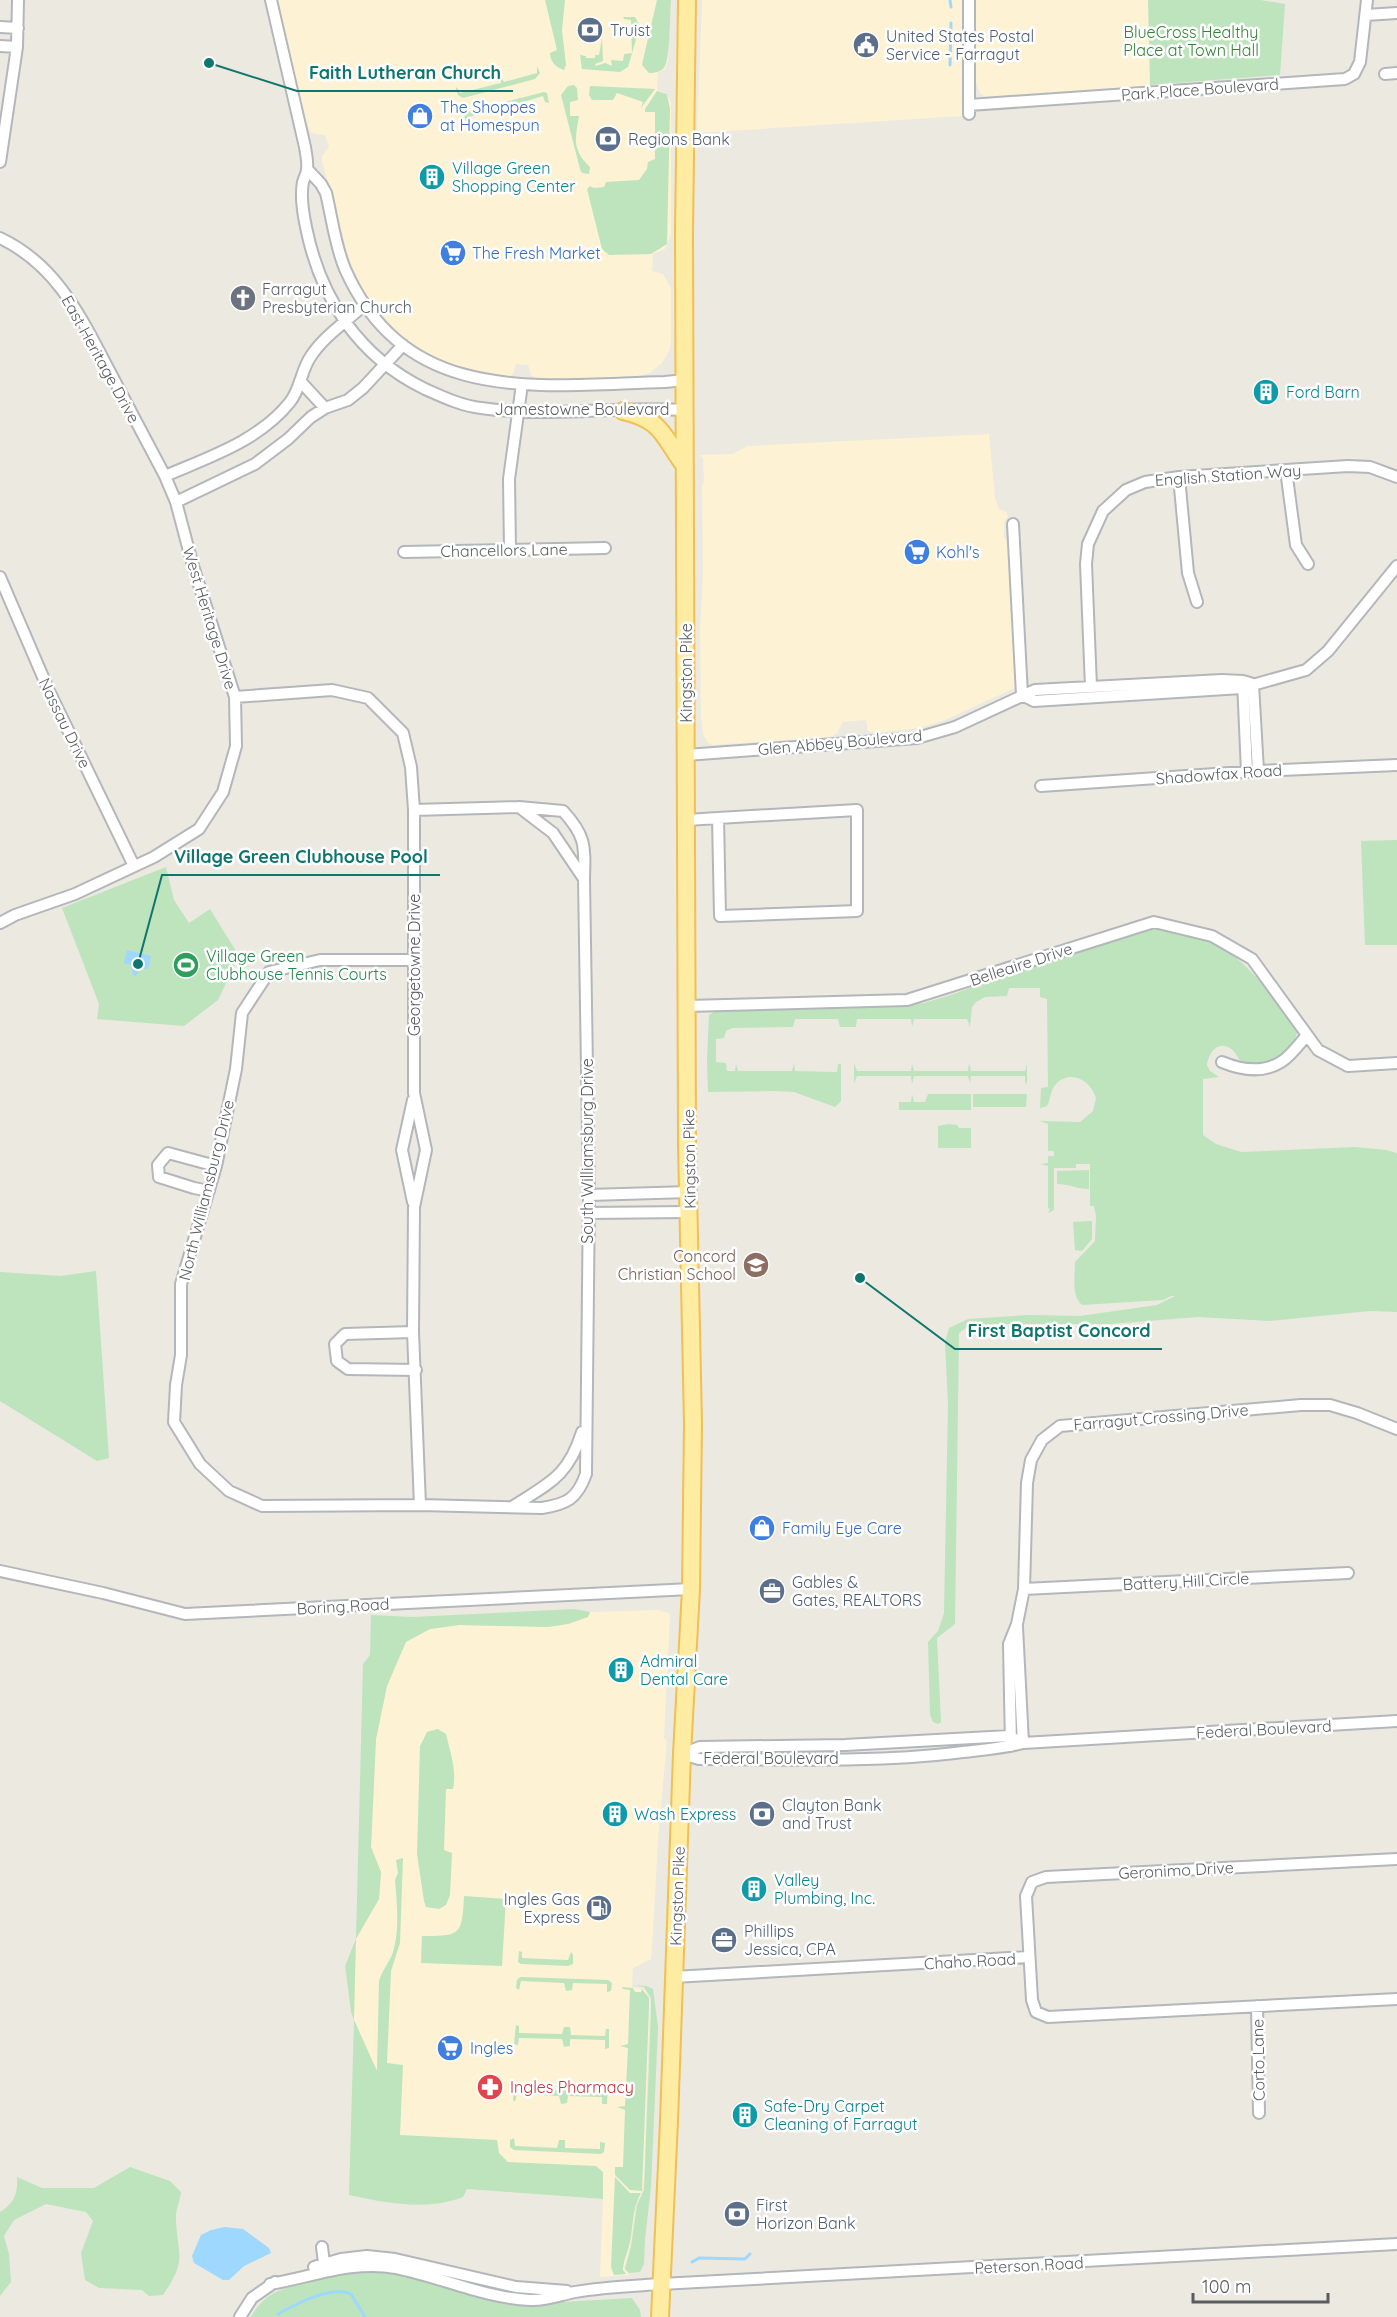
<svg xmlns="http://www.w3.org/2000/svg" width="1397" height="2317" font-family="Quicksand,sans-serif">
	<rect width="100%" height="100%" fill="#ece9e0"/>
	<path fill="#fdf2d4" d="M277,0h394l-3,60 -3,9 -7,4 -1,17 9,3 5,9v133l-6,14 -12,5 -1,17 11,3 8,14v54l-2,9 -7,12 -12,10 -16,4 -98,2 -5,-4 -3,-10 -12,-1 -2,8 -4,5h-21l-38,-11 -16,-8 -21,-12 -17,-14 -31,-35 -18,-40 -26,-96v-5l7,-9 -4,-12 -14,-2 -9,-22z
		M702,0h456v85l-173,12 -5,-4 -4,-10 -12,1 -1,32 -266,17z
		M989,434l6,64 4,11 7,3 2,4 -4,6v15l4,5 7,146 -70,32 -26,8 -44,5 -7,-2 -2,-11 -23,2 -6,11 -6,4 -118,8 -5,-2 -5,-9 -2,-16 -1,-89 3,-57 -1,-86 2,-5 -1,-23 -3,-3 32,-1 16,-8z
		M659,1610l11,4v3l-6,121 3,3 -9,99 -5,93 -2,26 -18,9 -1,19 13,3 5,10 -6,180 -3,15 -5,9 -6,43 -6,21 5,7 -29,2 3,-78 -136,-10 -71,-38 -19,-78 -26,-61 -6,-46 9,-25 25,-42 2,-27 -10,-24 5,-109 11,-53 19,-45 24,-12 29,-4 89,2 20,-3 19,-7 3,-5z"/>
	<path fill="#bde4bc" d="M545,0h20l-3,30 4,35 -2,5c-9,-3 -14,-9 -14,-17l7,-3z
		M657,0h14c-1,13 -1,58 -6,66 -3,6 -10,7 -16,7l-7,-8 1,-5z
		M1148,0h112l25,4 -5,71 -130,10z
		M623,17h12l5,9 -12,41 -8,5 -38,-3 -2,-14 6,1v2h9v-3h4l3,-17 1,23 -8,3 1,2 9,-3 7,3 -1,-6 12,1 1,-7 8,-1 -1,-33 -7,-1z
		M537,66l3,7 -5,6 -72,19 -5,-3 -2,-6 1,-2 3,6 41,-10 -1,-8 4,7 33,-9z
		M574,85l3,3 1,12 -8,2v14h9c-4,23 -7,34 11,51l-1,7 -7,-1 -2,-4 -19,-74 7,-9z
		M590,86l65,3 -14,19 2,-6 -26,-9 -4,7h-21l-3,-5z
		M657,91l10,3 3,15 -3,135 -16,10 -42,1 -7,-6 -15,-60 3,-3 4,2 10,-1 2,-5 33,-2 8,-11 1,-7 7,-3v-47h-10v-3z
		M544,92l3,1 2,10 -4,-1 -2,-6 -30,9 1,5 -3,3 -3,-7 -39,11v7l-3,-2 -2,-7 3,-3z
		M1397,840v105h-32l-4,-104z
		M166,867l8,33 15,23 21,-14 29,47 -21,44 -34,26 -87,-7 2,-15 -37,-96z
		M1159,929c74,7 99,47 138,103 -3,24 -33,34 -54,32 -5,-5 -7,-12 -13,-16 -13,-8 -22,6 -23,17l3,6 9,6 -16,2v56l13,9 25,8 114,-5 31,3 11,3v159l-27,-1 -100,10 -72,-4 -88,7h-117l-24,2 -10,7 -4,291 -18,14 4,84 -3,2 -5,-2 -3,-7 -2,-73 10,-11 6,-18 4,-209 -3,-61 4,-15 19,-9 61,-4 51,1 77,-11 18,-9h-4l-8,4 -81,5c-11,-9 -7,-29 -7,-43l20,-21 1,-25 -2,-10h-4v-42h-14v4h-22v42l-6,3 2,-4 -2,-1v-42l-8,-2 8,-1v-7h6v-5h-6v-27l-8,-3 40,1 13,-11 3,-13c-5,-18 -26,-29 -40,-14 -6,6 -5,15 -9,22l-7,2 1,-20 7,-1 -1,-88 -7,-2v-9h-31l-2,8 -22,1 -9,5 -4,5 -2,20 -3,-8h-53l-2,8 -1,-8h-54l-1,8h-16l-2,-8h-43l-2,8 -61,1 -6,3 -2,7 -8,1v23l10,1 1,8h8l1,-7 2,7h54l2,-8 1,8 42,1 1,-8h3v37l-6,6 -41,-15 -17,-1 -69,1 -1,-32 2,-45 5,-3 179,-6 31,-3 27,-8 142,-53 38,-11z
		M854,1063l3,8h54l1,-7 2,7h54l1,-8 2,8h54l2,-7v20l-2,-2v-6h-54l-1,7 -2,-7h-54l-2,8 -1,-8h-54l-3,7z
		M912,1094l2,8h11l3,-8h43v16h-72v-8h12z
		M973,1094h54l-1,13h-53z
		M948,1124l9,1 2,3h12v20h-33v-22z
		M1089,1170v19c-12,0 -20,-5 -32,-5v-13z
		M1092,1221v18l-10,12 -7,-1 -2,-28z
		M96,1271l13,187 -12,3 -97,-60v-129l60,4z
		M574,1609l16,3 -2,5 -20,7 -20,3 -89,-2 -29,4 -24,13 -19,44 -11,53 -5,108 10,25 -2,27 -23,40 -2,81 23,51 2,-90c3,-10 9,-17 13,-26 8,-23 5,-51 3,-75l3,-7 -2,-13 7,-2 -3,85 -9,28 -4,92 16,2 -3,70 97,5 2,13 9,9 88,4 7,6v27l-136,-10 -4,8c-36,14 -77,6 -114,-2l5,-175 -3,-8 -6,-46 11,-28 7,-274 7,-9 1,-40 41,2z
		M438,1729l8,5c4,17 11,37 7,55h-7l-2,61 8,3 -2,42 -4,10 -7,4 -13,-2 -2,-6 -7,-47 3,-108 7,-14z
		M464,1896l42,3 -4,67 -81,-3 1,-27c39,0 40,-1 42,-40z
		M519,1951l3,1v6l46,2 3,-8 2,3v9l-5,2 -47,-2 -3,-2z
		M520,1977l88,3 4,3 -1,8 -4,1v-8l-34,-1 -1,7 -6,1 -2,-8 -43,-2 -2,9 -3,-2 1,-8z
		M633,1985l14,1 6,3 5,38 -7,160 -6,52 -1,25 -4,8 -11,1 -4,-4 6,-22 6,-42 7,-15 7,-177v-15l-7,-11z
		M622,1987l11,1 2,4h6l1,-3 7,9v8l-7,185 -12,-1 -15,-15v-8h8l2,-57 -8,-3 8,-1 3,-58 -8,-2 8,-2 2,-54 -7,-1z
		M516,2025l3,1v7l43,1 2,-7h6l1,8 34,1 1,-7h3v19l-4,1v-9l-35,-1v7l-6,1 -2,-8 -43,-1 -1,7h-2l-2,-2z
		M515,2081l2,1v7l43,2 1,-8h7v8l34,2 1,-7 3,-1 2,2 -1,17h-5v-7l-34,-1 -1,7 -6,1 -2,-8 -42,-2 -2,8 -2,-2z
		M514,2138l1,8 42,2 2,-8h6v8l35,1v-7l5,1 -1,9 -3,2 -87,-4 -4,-3v-7z
		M130,2167l40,14 11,11c-1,9 -6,19 -5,28 2,38 11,40 -13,75l-14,1 -7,-6 -43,-2 -14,-8 -4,-27 12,-32 -7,-9 -40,-8 -32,16 -10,16 5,18 2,28 -11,14v-84c14,-9 18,-18 17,-35l25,11h52z
		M615,2177l15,16h11c-10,17 -7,35 -12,53 -2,8 -6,16 -6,24l3,4 -12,1 -3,-8z
		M343,2271h41l143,33 105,-6 8,12 1,7h-390c10,-18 22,-26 42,-31l-1,-4z"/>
	<path fill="#9ed8fe" d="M127,950l24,6 -3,13 -7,-1 -5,8 -3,-1 -2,-10 -7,-2z
		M225,2227l18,2 26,19 2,5 -27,13 -15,14h-6l-29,-17 -2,-7 9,-21 10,-5z"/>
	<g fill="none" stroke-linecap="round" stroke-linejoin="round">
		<path stroke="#9ed8fe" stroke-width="3" d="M950,0l1,7
			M950,65l1,-42
			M692,2262l7,-4 46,1 5,-5
			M278,2314c18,-10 53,-29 73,-20l14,23"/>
		<defs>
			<path id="street" d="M271,0l34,147c1,7 3,15 2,22 0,5 -3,9 -4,13 -3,15 0,31 3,45 14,71 53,130 119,162 18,8 37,17 56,19 68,10 137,-2 204,2
				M969,0v114
				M1366,15l31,-2
				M0,27l18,1
				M0,46l17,1
				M1385,74l12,-1
				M969,105l376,-26 9,-5 6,-12 7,-62
				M0,162l17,-115 1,-47
				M308,170l13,14 5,9c6,25 9,52 19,76 62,139 195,116 320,113l20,-2
				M0,238c59,28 82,82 111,136 18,34 36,68 54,102l11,26 17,64 42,131 1,49 -13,46 -24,37 -45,28 -79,37 -60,21 -15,8
				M300,381l25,27
				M1286,470l10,75 12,19
				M165,476c44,-19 94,-35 125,-74 11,-14 11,-32 21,-46 13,-20 36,-35 53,-51
				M1179,477l9,96 9,29
				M176,502l79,-38 33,-25 23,-22 14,-9 23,-8 15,-12 40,-43
				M1013,524l9,171
				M510,550l-1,-71 13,-95
				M404,552l201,-4
				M0,577l49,114 85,175
				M1243,681l4,91
				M1253,684l5,87
				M1091,687l-5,-123 2,-20 15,-33 23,-21 19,-8 34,-5 169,-11 22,1 27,10
				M1022,695l12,6 208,-13 64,-18 22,-19 69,-85
				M235,697l97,-7 36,8 35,35 8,34 3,43v283l12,57 -12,57 -1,125 7,173
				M686,755l231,-17 38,-11 80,-37 187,-10 21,1 10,3
				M1041,786l217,-15 139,-6
				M519,807l34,26 31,46
				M857,810v101l-137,5 -2,-98z
				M687,820l31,-2
				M413,960h-93l-51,12 -27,41 -6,56 -20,97 -35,118v71l-5,30 -2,37 26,42 29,27 33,15 158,-1 122,3c25,-4 35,-9 44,-34l3,-279 -5,-316c1,-33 2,-43 -21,-68l-44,-4 -105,3
				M687,1006l220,-6 247,-78 58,14 40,23 66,91 30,16 49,-3
				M1222,1062c19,8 41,11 59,0 10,-6 19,-19 26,-27
				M413,1100l-11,50 11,52
				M209,1191l-15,-3 -35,-11 -1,-12 10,-12 48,13
				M589,1195l100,-3
				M588,1213l101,-1
				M413,1332l-68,2 -10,10 2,17 11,8 68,1
				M512,1507c37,-24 56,-30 70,-75
				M0,1571l103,22 82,21 506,-25
				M1024,1589l324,-16
				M1017,1627l6,116
				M1011,1746l-2,-102 8,-20 7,-35 3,-106 4,-23 11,-20 18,-14 241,-21h29l27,8 40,16
				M682,1754l17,5c86,0 171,4 256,-6 23,-3 46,-4 68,-10l374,-22
				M682,1754l18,-7 145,-2 164,-9 6,3
				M1397,1859l-351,18 -14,5 -6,14 6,104 4,12 12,5 349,-18
				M673,1977l355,-20
				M1257,2006l2,107
				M322,2247l3,24
				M314,2267l27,-8 26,-3 28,3 121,28 51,4
				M270,2284c42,-7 82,-24 126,-16 45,9 88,30 134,32 16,1 30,-5 45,-8 28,-5 58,-6 86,-8l736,-40
				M240,2317l12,-19 23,-16"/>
			<path id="primary" d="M623,411c40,9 40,26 62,55
				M660,2317l9,-196 13,-367 9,-165 2,-166 -6,-279 -3,-912 3,-232"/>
		</defs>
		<use href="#street" stroke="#b3b7bb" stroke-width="14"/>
		<use href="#primary" stroke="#f0bf55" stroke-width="20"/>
		<use href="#street" stroke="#fff" stroke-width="10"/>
		<use href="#primary" stroke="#ffeca3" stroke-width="16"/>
	</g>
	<defs>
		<symbol id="bank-disc" viewBox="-11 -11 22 22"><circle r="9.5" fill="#5c6f8a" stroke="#fff"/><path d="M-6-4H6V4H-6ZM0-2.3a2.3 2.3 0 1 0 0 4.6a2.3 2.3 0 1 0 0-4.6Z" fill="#fff"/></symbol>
		<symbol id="civic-disc" viewBox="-11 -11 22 22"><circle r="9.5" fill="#5c6f8a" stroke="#fff"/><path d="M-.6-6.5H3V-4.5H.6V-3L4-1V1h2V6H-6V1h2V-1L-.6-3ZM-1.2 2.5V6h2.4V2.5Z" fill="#fff"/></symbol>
		<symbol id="shop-disc" viewBox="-11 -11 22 22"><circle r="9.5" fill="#3f7fe0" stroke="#fff"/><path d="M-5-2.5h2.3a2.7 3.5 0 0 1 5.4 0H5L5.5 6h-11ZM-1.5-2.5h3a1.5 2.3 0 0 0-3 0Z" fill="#fff"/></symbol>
		<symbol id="building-disc" viewBox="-11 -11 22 22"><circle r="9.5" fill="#0f9aa8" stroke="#fff"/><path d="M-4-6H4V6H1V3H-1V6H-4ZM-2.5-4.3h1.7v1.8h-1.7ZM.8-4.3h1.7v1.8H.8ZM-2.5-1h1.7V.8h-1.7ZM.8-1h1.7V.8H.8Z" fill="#fff"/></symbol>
		<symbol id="supermarket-disc" viewBox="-11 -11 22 22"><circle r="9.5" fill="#3f7fe0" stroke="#fff"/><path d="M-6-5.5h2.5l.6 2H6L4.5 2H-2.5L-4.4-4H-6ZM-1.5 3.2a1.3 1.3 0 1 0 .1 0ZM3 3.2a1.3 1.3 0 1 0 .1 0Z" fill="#fff"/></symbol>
		<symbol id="church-disc" viewBox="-11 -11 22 22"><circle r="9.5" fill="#6b7280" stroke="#fff"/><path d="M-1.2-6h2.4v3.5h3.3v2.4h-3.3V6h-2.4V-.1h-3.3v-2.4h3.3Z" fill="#fff"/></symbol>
		<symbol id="stadium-disc" viewBox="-11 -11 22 22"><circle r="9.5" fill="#2e9e5b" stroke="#fff"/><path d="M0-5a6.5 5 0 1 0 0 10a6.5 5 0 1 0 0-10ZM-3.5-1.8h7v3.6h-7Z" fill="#fff"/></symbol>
		<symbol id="school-disc" viewBox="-11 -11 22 22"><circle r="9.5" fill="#8d6e63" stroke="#fff"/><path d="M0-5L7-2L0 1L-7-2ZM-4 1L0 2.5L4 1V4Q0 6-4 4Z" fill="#fff"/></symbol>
		<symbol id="office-disc" viewBox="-11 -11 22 22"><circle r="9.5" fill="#5c6f8a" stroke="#fff"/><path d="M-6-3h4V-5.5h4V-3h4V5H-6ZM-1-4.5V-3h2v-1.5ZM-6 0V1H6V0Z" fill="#fff"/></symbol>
		<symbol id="fuel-disc" viewBox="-11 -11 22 22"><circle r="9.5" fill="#5c6f8a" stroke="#fff"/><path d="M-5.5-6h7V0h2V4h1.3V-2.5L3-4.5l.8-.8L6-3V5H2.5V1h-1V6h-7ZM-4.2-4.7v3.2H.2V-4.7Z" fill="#fff"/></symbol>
		<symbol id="pharmacy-disc" viewBox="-11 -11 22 22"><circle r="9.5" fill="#e0444e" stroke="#fff"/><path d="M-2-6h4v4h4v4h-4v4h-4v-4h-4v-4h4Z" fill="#fff"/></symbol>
	</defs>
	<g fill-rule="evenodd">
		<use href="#bank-disc" x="575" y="15" width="30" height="30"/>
		<use href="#civic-disc" x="851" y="30" width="30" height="30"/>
		<use href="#shop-disc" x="405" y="101" width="30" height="30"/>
		<use href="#bank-disc" x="593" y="124" width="30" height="30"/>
		<use href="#building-disc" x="417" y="162" width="30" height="30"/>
		<use href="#supermarket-disc" x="438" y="238" width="30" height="30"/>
		<use href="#church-disc" x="228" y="283" width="30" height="30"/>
		<use href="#building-disc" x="1251" y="377" width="30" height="30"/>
		<use href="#supermarket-disc" x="902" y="537" width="30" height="30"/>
		<use href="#stadium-disc" x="171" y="950" width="30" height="30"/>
		<use href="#school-disc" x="741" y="1250" width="30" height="30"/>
		<use href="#shop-disc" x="747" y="1513" width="30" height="30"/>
		<use href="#office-disc" x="757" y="1576" width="30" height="30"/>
		<use href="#building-disc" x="606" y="1655" width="30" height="30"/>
		<use href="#building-disc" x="600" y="1799" width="30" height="30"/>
		<use href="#bank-disc" x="747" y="1799" width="30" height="30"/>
		<use href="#building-disc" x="739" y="1874" width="30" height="30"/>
		<use href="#fuel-disc" x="584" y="1893" width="30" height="30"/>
		<use href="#office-disc" x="709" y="1925" width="30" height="30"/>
		<use href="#supermarket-disc" x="435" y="2033" width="30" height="30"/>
		<use href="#pharmacy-disc" x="475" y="2072" width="30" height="30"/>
		<use href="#building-disc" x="730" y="2100" width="30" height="30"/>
		<use href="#bank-disc" x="722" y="2199" width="30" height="30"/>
	</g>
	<g text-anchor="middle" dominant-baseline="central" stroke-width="5" stroke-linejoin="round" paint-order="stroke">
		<g font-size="16" fill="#4e5e75" stroke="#fff" text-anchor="start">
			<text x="610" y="30">Truist</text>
			<text x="886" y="36">United States Postal<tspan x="886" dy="18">Service - Farragut</tspan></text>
			<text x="628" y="139">Regions Bank</text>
			<text x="792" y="1582">Gables &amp;<tspan x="792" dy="18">Gates, REALTORS</tspan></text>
			<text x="782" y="1805">Clayton Bank<tspan x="782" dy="18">and Trust</tspan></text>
			<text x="580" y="1899" text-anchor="end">Ingles Gas<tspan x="580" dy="18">Express</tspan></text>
			<text x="744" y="1931">Phillips<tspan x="744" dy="18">Jessica, CPA</tspan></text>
			<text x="756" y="2205">First<tspan x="756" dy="18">Horizon Bank</tspan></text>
		</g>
		<g font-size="16" fill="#358436" stroke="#fff">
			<text x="1191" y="32">BlueCross Healthy<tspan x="1191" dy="18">Place at Town Hall</tspan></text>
		</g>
		<g font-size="16" fill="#595d61" stroke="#fff">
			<text transform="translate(1200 89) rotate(-4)">Park Place Boulevard</text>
			<text transform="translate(101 359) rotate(61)">East Heritage Drive</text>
			<text x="582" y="409">Jamestowne Boulevard</text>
			<text transform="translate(1228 475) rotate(-4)">English Station Way</text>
			<text transform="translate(504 550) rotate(-1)">Chancellors Lane</text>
			<text transform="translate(210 618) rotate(73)">West Heritage Drive</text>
			<text transform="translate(686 673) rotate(-90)">Kingston Pike</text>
			<text transform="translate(65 723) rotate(64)">Nassau Drive</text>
			<text transform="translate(840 742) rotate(-5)">Glen Abbey Boulevard</text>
			<text transform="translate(1219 774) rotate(-4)">Shadowfax Road</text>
			<text transform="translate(1021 964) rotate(-18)">Belleaire Drive</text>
			<text transform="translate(414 965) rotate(-90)">Georgetowne Drive</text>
			<text transform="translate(587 1151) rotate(-90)">South Williamsburg Drive</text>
			<text transform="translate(689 1159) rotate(-91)">Kingston Pike</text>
			<text transform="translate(206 1190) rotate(-76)">North Williamsburg Drive</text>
			<text transform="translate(1161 1417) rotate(-5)">Farragut Crossing Drive</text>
			<text transform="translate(1186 1581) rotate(-3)">Battery Hill Circle</text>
			<text transform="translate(343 1606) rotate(-3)">Boring Road</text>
			<text transform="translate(1264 1729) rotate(-3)">Federal Boulevard</text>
			<text x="771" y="1758">Federal Boulevard</text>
			<text transform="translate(1176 1870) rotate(-3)">Geronimo Drive</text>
			<text transform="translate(677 1896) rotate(-88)">Kingston Pike</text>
			<text transform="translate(970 1961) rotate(-3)">Chaho Road</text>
			<text transform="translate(1258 2060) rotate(-91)">Corto Lane</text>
			<text transform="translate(1029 2265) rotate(-3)">Peterson Road</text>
		</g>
		<g font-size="16" fill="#366cbe" stroke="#fff" text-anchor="start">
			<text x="440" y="107">The Shoppes<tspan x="440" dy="18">at Homespun</tspan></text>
			<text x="472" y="253">The Fresh Market</text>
			<text x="936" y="552">Kohl's</text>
			<text x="782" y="1528">Family Eye Care</text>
			<text x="470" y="2048">Ingles</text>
		</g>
		<g font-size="16" fill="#0d838f" stroke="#fff" text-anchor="start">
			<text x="452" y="168">Village Green<tspan x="452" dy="18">Shopping Center</tspan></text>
			<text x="1286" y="392">Ford Barn</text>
			<text x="640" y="1661">Admiral<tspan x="640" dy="18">Dental Care</tspan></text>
			<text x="634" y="1814">Wash Express</text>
			<text x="774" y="1880">Valley<tspan x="774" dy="18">Plumbing, Inc.</tspan></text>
			<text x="764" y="2106">Safe-Dry Carpet<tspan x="764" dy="18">Cleaning of Farragut</tspan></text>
		</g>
		<g font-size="16" fill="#5b616d" stroke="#fff" text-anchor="start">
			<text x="262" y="289">Farragut<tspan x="262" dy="18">Presbyterian Church</tspan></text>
		</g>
		<g font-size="16" fill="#27864d" stroke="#fff" text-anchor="start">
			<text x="206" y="956">Village Green<tspan x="206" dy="18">Clubhouse Tennis Courts</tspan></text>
		</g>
		<g font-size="16" fill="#785e54" stroke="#fff" text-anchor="end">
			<text x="736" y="1256">Concord<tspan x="736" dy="18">Christian School</tspan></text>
		</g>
		<g font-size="16" fill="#be3a42" stroke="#fff" text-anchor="start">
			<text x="510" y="2087">Ingles Pharmacy</text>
		</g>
	</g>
	<path fill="none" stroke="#0f766e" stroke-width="2" d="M209 63L297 91H513M138 964L162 875H440M860 1278L955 1349H1162"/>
	<g fill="#0f766e" stroke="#fff" stroke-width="2">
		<circle cx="209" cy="63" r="6"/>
		<circle cx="138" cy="964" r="6"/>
		<circle cx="860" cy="1278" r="6"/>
	</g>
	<g font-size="18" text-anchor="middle" font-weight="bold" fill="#0f766e" stroke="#fff" stroke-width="5" stroke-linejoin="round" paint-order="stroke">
		<text x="405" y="79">Faith Lutheran Church</text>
		<text x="301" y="863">Village Green Clubhouse Pool</text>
		<text x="1059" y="1337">First Baptist Concord</text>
	</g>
	<path d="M1193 2293v9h135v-9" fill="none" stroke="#595d61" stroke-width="3"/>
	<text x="1202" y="2293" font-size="18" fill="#595d61" stroke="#ffffff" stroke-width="4.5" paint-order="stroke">100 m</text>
</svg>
